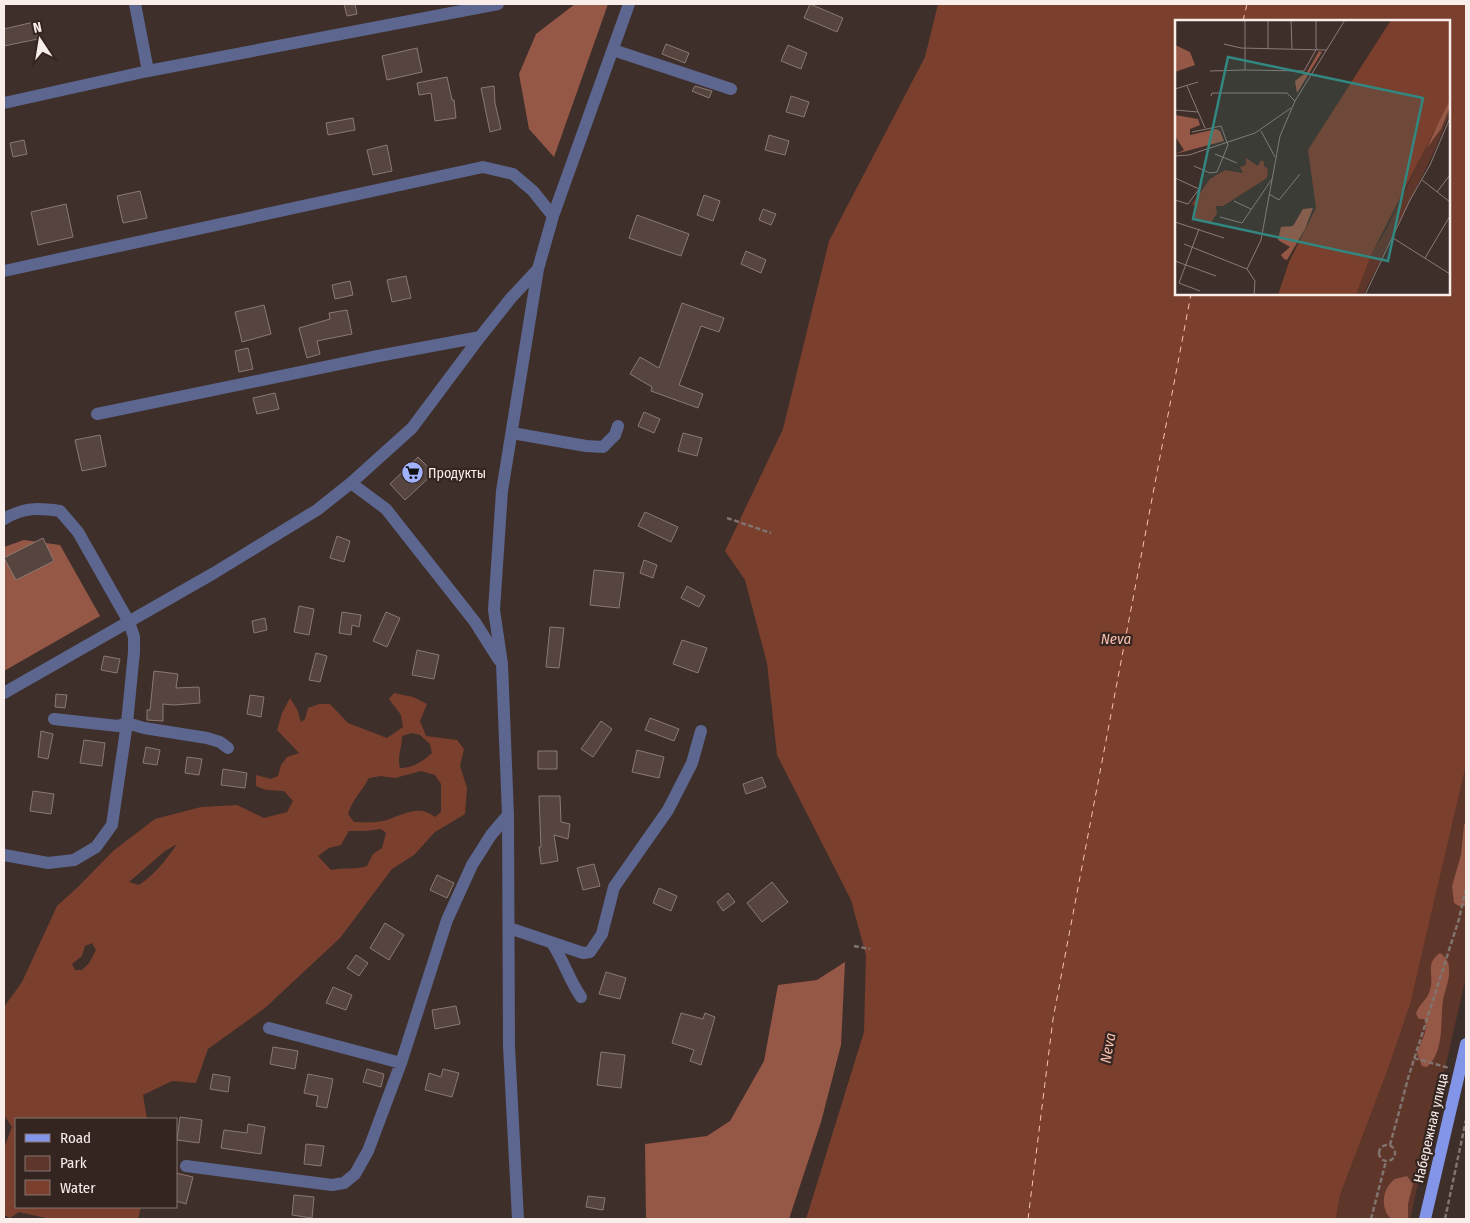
<svg xmlns="http://www.w3.org/2000/svg" width="1470" height="1223" font-family="'Fira Sans Condensed',sans-serif">
	<rect width="100%" height="100%" fill="#3f2f2a"/>
	<path fill="#5f362a" d="M1466,765v212l-56,242h-74l4,-24 48,-126 22,-64z"/>
	<path fill="#965846" d="M575,4h33l-54,153 -25,-28 -10,-55 17,-40z
		M24,540l36,5 40,71 -96,55v-124z
		M1466,821v84l-1,1h-6l-5,-3 -2,-17 9,-31 3,-30z
		M1440,953c6,4 9,9 9,16 1,10 -4,21 -6,31 -3,21 2,51 -16,67l-5,-1 -5,-13c3,-11 13,-23 7,-34h-5l-3,-5c2,-10 12,-14 14,-24 5,-15 -6,-26 10,-37z
		M845,962l-4,83 -20,77 -32,97h-143l-1,-75 62,-8 23,-15 34,-60 14,-76 39,-5z
		M1407,1176l6,8 -5,20v15h-17c-11,-11 -9,-31 4,-40 3,-1 9,-2 12,-3z"/>
	<path fill="#7a3f2d" fill-rule="evenodd" d="M938,4h528v761l-56,240 -22,64 -48,126 -4,24h-530l58,-187 2,-77 -15,-55 -74,-145 -10,-92 -22,-83 -20,-29 58,-122 46,-188 96,-184zM1176,21h273v273h-273z
		M394,693l19,4 14,7 -7,17 6,15 31,4 7,9 -4,17 7,22 -2,26 -30,18 -21,23 -22,14 -52,69 -75,70 -57,41 -12,34 -24,-2 -29,14 4,24h-131v88h125l-3,12h-88l-31,-7 -9,6 -6,-3v-67l8,-21 -8,-12v-108l18,-25 35,-76 22,-20 34,-35 42,-32 46,-12 36,-2 27,13 23,-6 6,-11 -9,-10 -18,-1 -10,-4v-11l15,4 7,-3 3,-11 6,-8 12,-4 -22,-23 5,-17 8,-15 7,11 4,13 4,-3 3,-11 11,-4h11l18,19 39,15 16,-11 -2,-12 -12,-16zM412,733l8,2 10,9 2,9c-10,9 -19,15 -32,15 -3,-12 2,-19 2,-32zM421,771l14,4 6,9v28l-6,5c-18,-14 -33,-1 -52,4 -9,2 -19,1 -29,1l-6,-8c4,-14 14,-23 21,-36l12,-2 14,2zM381,829l5,4 -4,15 -9,6 -6,12c-12,4 -23,1 -36,4l-13,-14 11,-8 12,-3 8,-14h16zM177,844c-10,15 -23,31 -38,41l-10,-3 36,-31zM92,943l4,7 -7,13 -7,7h-7l-3,-6 10,-8 3,-10z"/>
	<g fill="none" stroke-linecap="round" stroke-linejoin="round">
		<path stroke="#fac0af" stroke-width="1" stroke-dasharray="6 5" stroke-linecap="butt" d="M1243,21l4,-17
			M1028,1219l25,-200 138,-725"/>
	</g>
	<path fill="#56453f" stroke="#8b7872" d="M344,4h11l2,10 -10,2z
		M810,4l33,14 -6,14 -33,-14z
		M34,22l4,17 -34,7v-17z
		M666,44l23,9 -4,10 -23,-9z
		M788,45l19,8 -6,16 -20,-8z
		M417,48l5,24 -35,8 -5,-24z
		M447,77l5,23h2l2,18 -21,3 -4,-28 -12,2 -2,-12z
		M494,86l1,17 6,26 -11,3 -9,-44z
		M695,86l17,5 -3,7 -17,-7z
		M791,96l18,6 -5,15 -18,-5z
		M353,118l2,12 -27,5 -2,-12z
		M769,135l20,6 -4,14 -20,-5z
		M24,140l3,14 -14,3 -3,-14z
		M387,145l5,26 -19,4 -6,-25z
		M140,191l7,27 -24,5 -6,-27z
		M704,195l16,6 -7,20 -16,-6z
		M66,204l7,33 -35,8 -7,-33z
		M763,209l13,5 -5,11 -12,-5z
		M637,215l52,19 -8,22 -52,-18z
		M746,251l20,9 -5,13 -20,-9z
		M406,276l5,22 -19,4 -5,-22z
		M350,281l3,14 -18,4 -3,-14z
		M682,303l42,15 -5,14 -18,-6 -22,59 24,9 -5,14 -47,-17 1,-4 -22,-13 10,-17 19,11z
		M264,305l7,29 -29,8 -7,-30z
		M347,310l5,24 -35,7 3,13 -13,4 -8,-30 31,-9 -1,-6z
		M248,348l5,21 -14,3 -4,-21z
		M275,393l4,16 -22,5 -4,-16z
		M644,412l16,7 -6,14 -16,-7z
		M683,433l19,5 -5,18 -19,-5z
		M100,435l6,31 -24,5 -7,-31z
		M418,457l16,16 -29,27 -15,-16z
		M645,512l33,15 -7,15 -33,-16z
		M337,536l13,5 -6,21 -14,-4z
		M43,538l11,23 -38,19 -12,-22z
		M644,560l13,5 -4,13 -13,-5z
		M594,570l30,3 -5,35 -29,-3z
		M687,586l18,10 -6,11 -18,-9z
		M299,606l15,3 -5,26 -15,-3z
		M342,612l19,3 -2,12 -7,-2 -1,10 -12,-2z
		M386,612l14,6 -13,29 -14,-6z
		M265,618l2,12 -13,3 -2,-12z
		M550,627l14,1 -5,40 -13,-1z
		M682,640l25,8 -9,25 -25,-9z
		M417,650l22,5 -5,24 -22,-4z
		M316,653l11,3 -7,26 -11,-2z
		M104,656l16,3 -3,14 -16,-3z
		M154,671l24,3 -2,14 23,-1 1,16 -26,2 -11,-1v17l-16,-1v-10h3z
		M56,694l11,1 -2,13 -10,-1z
		M250,695l14,2 -3,20 -14,-3z
		M650,718l29,11 -5,12 -29,-11z
		M601,721l11,8 -19,28 -12,-8z
		M41,731l12,3 -5,25 -10,-2z
		M84,740l21,3 -3,23 -22,-3z
		M146,747l14,3 -3,15 -14,-2z
		M637,750l27,7 -5,21 -27,-6z
		M538,751h19v18h-19z
		M187,757l15,2 -3,16 -14,-2z
		M223,769l24,4 -2,15 -24,-3z
		M762,777l4,10 -20,7 -3,-10z
		M33,791l21,3 -3,20 -21,-3z
		M539,796h21l1,26 9,2 -2,15 -14,-4 4,26 -17,3 -2,-17h2z
		M594,864l6,22 -17,4 -6,-22z
		M437,875l17,8 -7,15 -17,-8z
		M772,882l16,20 -26,20 -15,-19z
		M659,888l18,8 -6,15 -18,-8z
		M728,893l7,9 -12,9 -6,-9z
		M385,923l19,12 -15,25 -19,-12z
		M356,955l12,8 -9,13 -12,-8z
		M606,972l20,6 -6,21 -21,-5z
		M333,987l19,8 -6,15 -20,-7z
		M456,1006l4,18 -25,5 -3,-19z
		M681,1013l22,6 2,-6 10,4 -14,48 -11,-4 4,-11 -22,-7z
		M273,1047l25,4 -3,18 -25,-5z
		M601,1052l24,3 -4,33 -24,-3z
		M367,1069l17,5 -3,13 -18,-5z
		M443,1069l16,4 -7,24 -27,-7 4,-17 12,4z
		M213,1074l17,3 -2,15 -18,-3z
		M308,1074l25,5 -6,29 -11,-2 2,-10 -14,-3z
		M180,1117l22,3 -3,23 -22,-3z
		M248,1124l17,3 -4,27 -40,-6 3,-18 23,3z
		M306,1144l18,2 -3,20 -17,-2z
		M176,1173l17,4 -7,27 -10,-3z
		M294,1195l20,2 -2,21 -20,-3z
		M588,1196l17,2 -2,12 -17,-3z"/>
	<g fill="none" stroke-linecap="round" stroke-linejoin="round">
		<path stroke="#81736e" stroke-width="2.5" stroke-dasharray="5 2.5" stroke-linecap="butt" d="M727,518l44,15
			M854,946l16,3
			M1414,1058l35,10
			M1379 1153a8 8 0 1 1 16 0a8 8 0 1 1-16 0Z
			M1390,1145l19,-70 50,-156 7,-31
			M1371,1219l15,-58
			M1445,1219l21,-99"/>
		<path stroke="#5c668f" stroke-width="12" d="M135,4l13,67 350,-67
			M613,50l118,39
			M4,103l144,-32
			M4,271l479,-104 30,7 20,17 20,25
			M97,414l281,-58 102,-19
			M512,433l74,13 17,1 12,-12 3,-9
			M351,483l35,26 89,113 24,38
			M4,519c20,-12 34,-11 56,-8l18,21 51,90 5,15v15l-7,71 -15,102 -16,22 -22,13 -26,3 -44,-8
			M4,693l210,-120 103,-63 34,-27 61,-55 68,-91 31,-39 27,-29
			M54,719l64,7 9,-3 17,5 63,10 13,4 8,6
			M509,928l74,25 7,-1 12,-18 12,-47 54,-77 24,-47 9,-32
			M552,943c12,18 17,37 29,54
			M269,1028l132,35
			M186,1166l146,19 12,-2 11,-9 13,-23 33,-88 46,-143 25,-55 19,-30 17,-20
			M518,1219l-9,-173 -1,-231 -6,-151 -8,-54 8,-119 36,-222 15,-53 76,-212"/>
		<path stroke="#8395e9" stroke-width="12" d="M1425,1219l41,-175"/>
	</g>
	<defs>
		<symbol id="supermarket-disc" viewBox="-11 -11 22 22"><circle r="9.5" fill="#a1b3fd" stroke="#352520"/><path d="M-6-5.5h2.5l.6 2H6L4.5 2H-2.5L-4.4-4H-6ZM-1.5 3.2a1.3 1.3 0 1 0 .1 0ZM3 3.2a1.3 1.3 0 1 0 .1 0Z" fill="#111"/></symbol>
	</defs>
	<g fill-rule="evenodd">
		<use href="#supermarket-disc" x="400" y="460" width="25" height="25"/>
	</g>
	<g text-anchor="middle" dominant-baseline="central" stroke-width="4.5" stroke-linejoin="round" paint-order="stroke">
		<g font-size="14" fill="#f9eeea" stroke="#352520" text-anchor="start">
			<text x="428" y="473">Продукты</text>
		</g>
		<g font-size="14" fill="#f9eeea" stroke="#352520">
			<text transform="translate(1431 1128) rotate(-77)">Набережная улица</text>
		</g>
		<g font-size="15" font-style="italic" fill="#fac0af" stroke="#352520">
			<text x="1116" y="639">Neva</text>
			<text transform="translate(1108 1048) rotate(-80)">Neva</text>
		</g>
	</g>
	<g transform="translate(1175 20)">
		<rect width="275" height="275" fill="#3f2f2a"/>
		<path d="M275,77v16l-16,39 -71,143h-7l16,-42 14,-23z" fill="#5f362a"/>
		<path d="M0,25l15,7 5,13 -20,7zM144,31l3,1 -25,41 -2,-12 12,-9zM275,77v10l-9,22 -14,19zM0,95l23,4 2,6 -10,4v6l26,-6 4,2 4,10 -49,13 9,-4 -9,-14zM138,188l-8,21 -18,31 -3,-1 -3,-4 9,-8 -12,-7 3,-13 12,-1 10,-17z" fill="#965846"/>
		<path d="M216,0h59l-1,82 -77,151 -16,42h-78l11,-33 27,-54 -8,-58zM71,138l12,8 3,-6 3,2v4l4,3 -1,9 -44,28h-7l1,7 -6,10 -17,-4 3,-12 -5,-3 18,-25 15,-9 18,3 -3,-6 6,-2z" fill="#7a3f2d"/>
		<path fill="none" stroke="#7a3f2d" stroke-width="2.5" d="M138,275l26,-73 85,-202"/>
		<path fill="none" stroke="#897b77" stroke-width="1" d="M70,0v50l59,1 13,-23M93,0v29M116,0l1,29M49,24l17,4 85,2M141,28v-28M35,51l35,-1M12,66l18,42M0,69l23,-7M36,76l1,-3h75l8,8M0,90l23,2M86,111l14,26M17,112l29,-6 7,19 -11,27 -7,1 -16,-7M40,134l22,9M0,136l14,-1 66,-22 36,-25M0,158l24,11 -11,15 -13,-4M247,160l28,22M262,172l13,-17M94,174l10,6 21,-26M59,181l17,8M45,197l22,6 30,-44M0,202l49,16M24,209l-20,54 21,8M218,218l57,36M9,224l63,25M250,238l25,-42M0,241l41,15M79,275l1,-14 -8,-12 14,-29 19,-104 15,-35 50,-81M190,275l45,-95 20,-35 20,-47"/>
		<path fill="#328881" fill-opacity="0.15" stroke="#328881" stroke-width="2.5" d="M53,37l195,41 -35,163 -195,-42z"/>
		<rect width="275" height="275" fill="none" stroke="#f9eeea" stroke-width="2.5"/>
	</g>
	<rect width="1470" height="1223" fill="none" stroke="#f9eeea" stroke-width="10"/>
	<rect x="15" y="1118" width="162" height="90" fill="#352520" stroke="#837571"/>
	<rect x="25" y="1134" width="25" height="8" fill="#8395e9" stroke="#837571"/>
	<text x="60" y="1143" font-size="15" fill="#f9eeea">Road</text>
	<rect x="25" y="1156" width="25" height="15" fill="#5f362a" stroke="#837571"/>
	<text x="60" y="1168" font-size="15" fill="#f9eeea">Park</text>
	<rect x="25" y="1180" width="25" height="15" fill="#7a3f2d" stroke="#837571"/>
	<text x="60" y="1193" font-size="15" fill="#f9eeea">Water</text>
	<g transform="translate(40 40) rotate(348)" stroke="#352520" stroke-width="4" paint-order="stroke">
	<path d="M0-4L9 19L0 12L-9 19Z" fill="#f9eeea"/>
	<text y="-8" font-size="14" font-weight="bold" text-anchor="middle" fill="#f9eeea">N</text>
	</g>
</svg>
